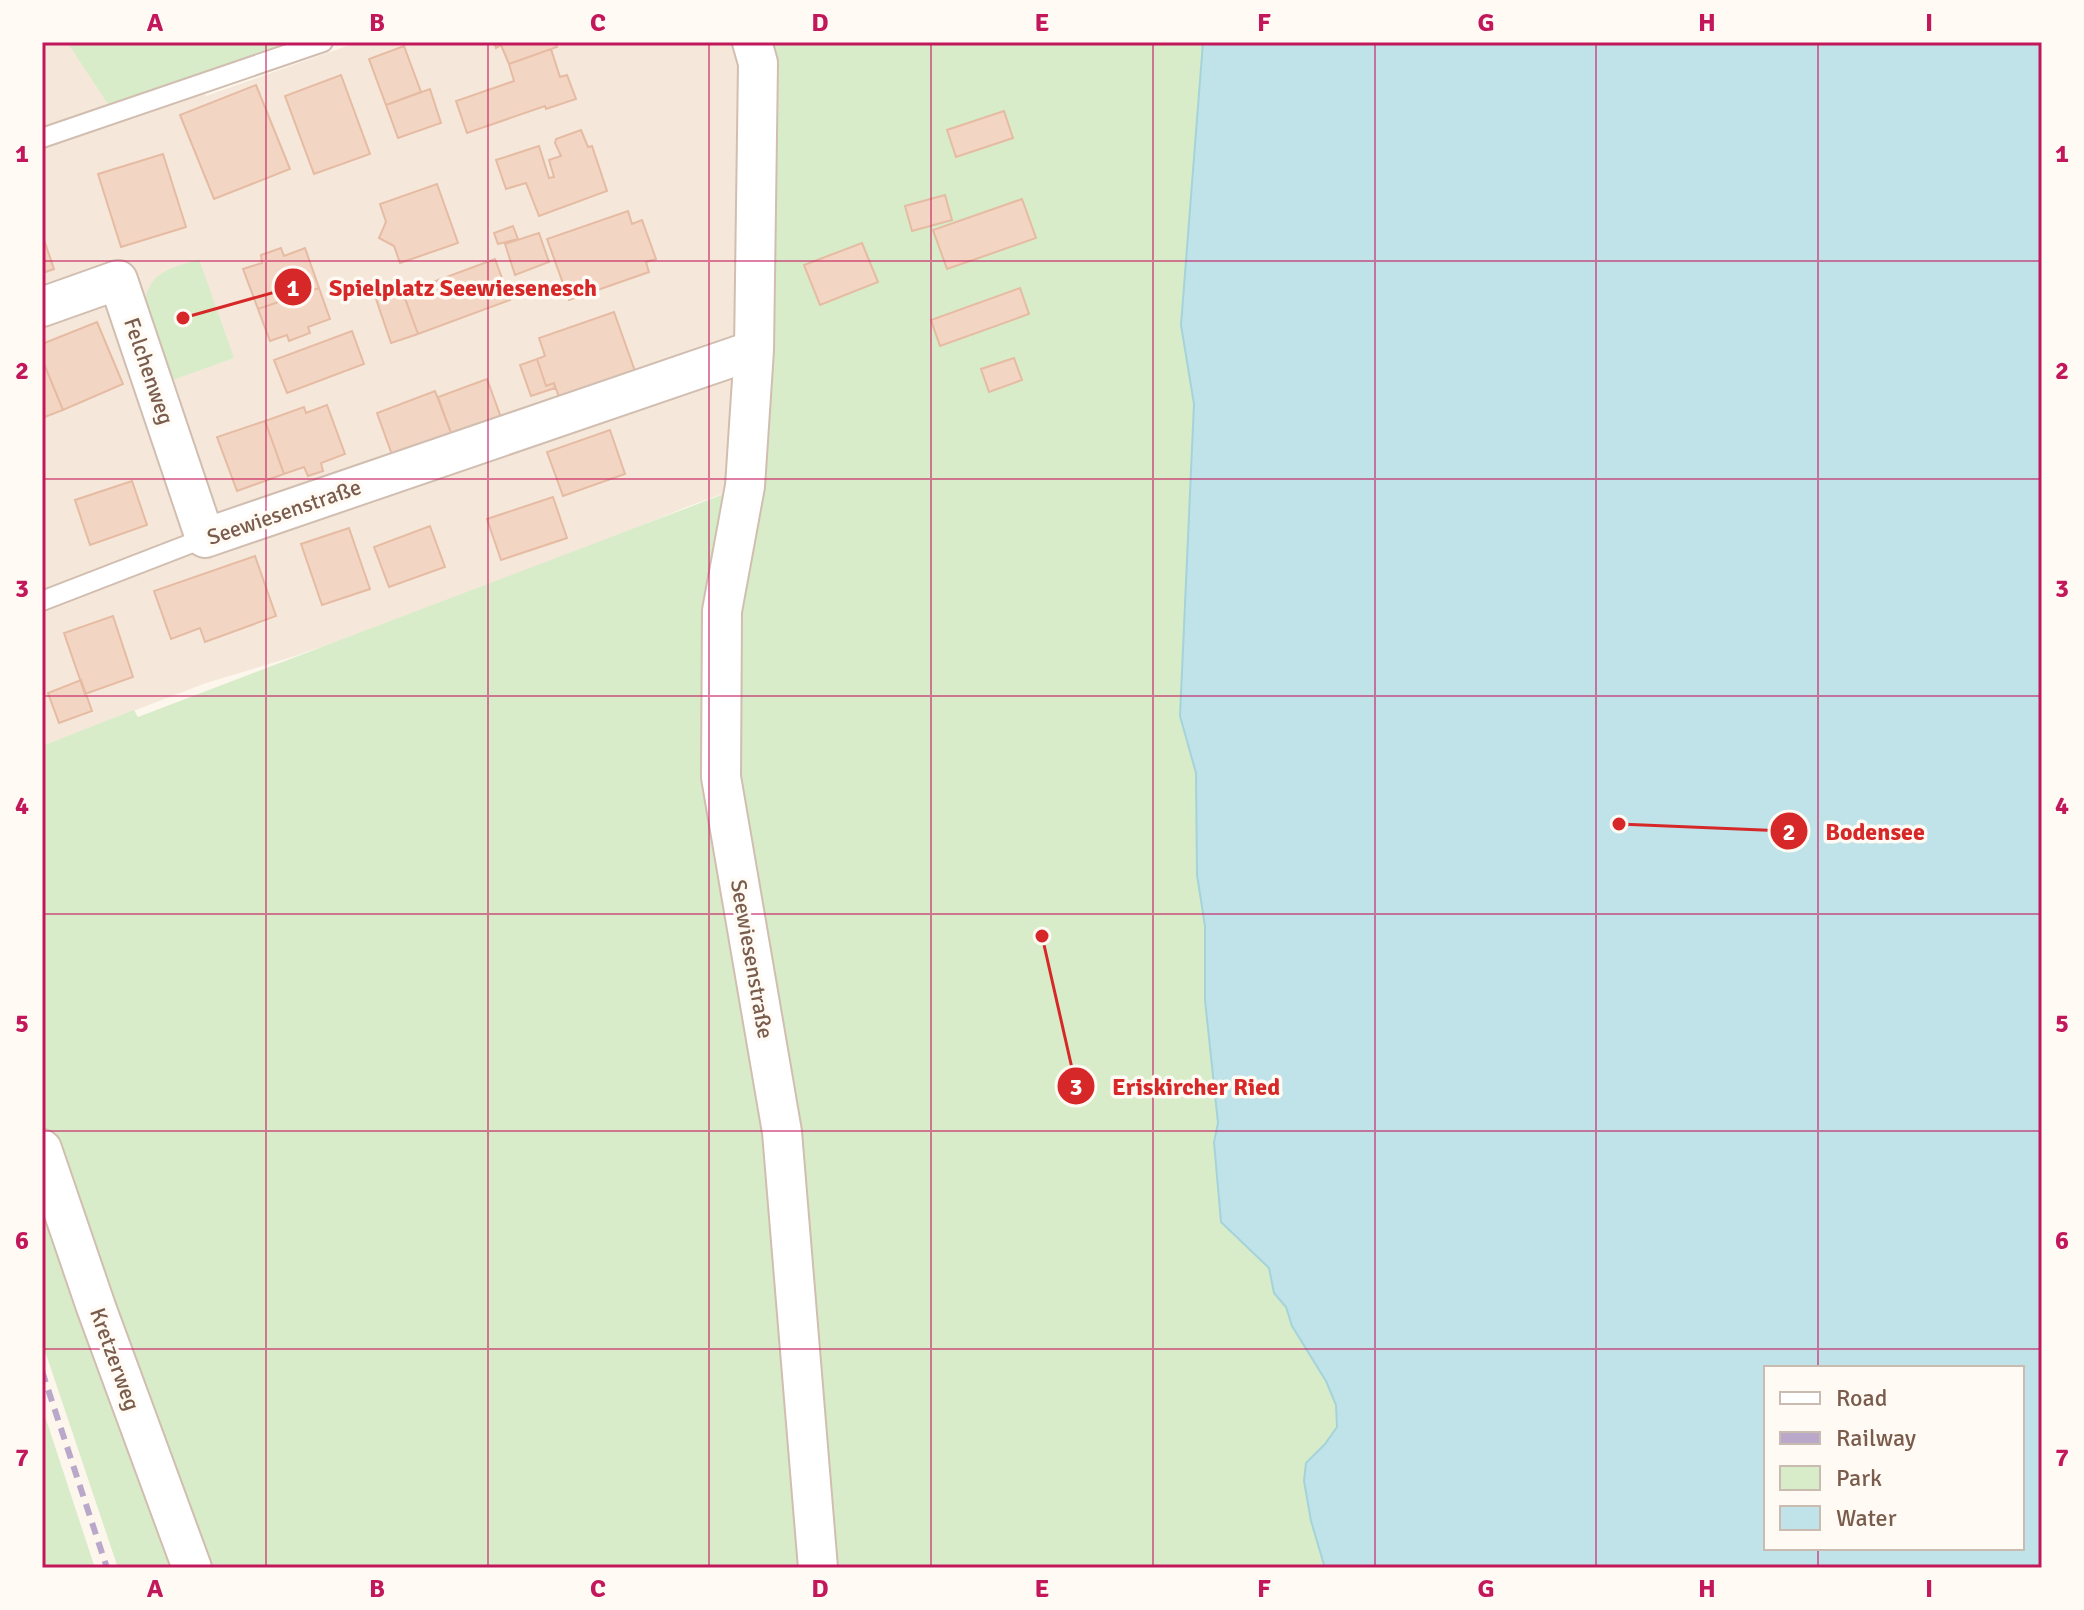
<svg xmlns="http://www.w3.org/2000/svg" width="2084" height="1610" font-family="Signika,sans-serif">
	<rect width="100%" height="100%" fill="#fdf6ec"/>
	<path fill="#f5e8da" d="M42,42h154l5,16 5,38 152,-54h402l-15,444 -56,20 -205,85 -192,66 -86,26 -164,63z"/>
	<path fill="#d8ecc9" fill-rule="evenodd" d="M67,42h241l-198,65z
		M761,42h1281v1526h-1841l-79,-191 -80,-249v-382l92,-36 4,7 607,-231zM1766,1368h256v180h-256z
		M199,259l35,99 -67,24c-10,-30 -39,-80 -9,-106 11,-9 28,-12 41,-17z
		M42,1167l142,401h-66l-76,-226z
		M42,1407l53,161h-53z"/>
	<path fill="#bfe3e8" stroke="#a5d3da" stroke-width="2" fill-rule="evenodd" d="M1203,42h839v1526h-717l-14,-47 -7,-40 2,-18 19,-19 12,-17 -1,-22 -10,-24 -34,-55 -6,-19 -12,-14 -5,-25 -48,-46 -7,-80 4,-19 -13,-123v-74l-8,-51 -1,-102 -16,-57 14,-312 -13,-79zM1766,1368h256v180h-256z"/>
	<path fill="#f3d5c3" stroke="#e6bba3" stroke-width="2" d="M494,42h61l2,5 -48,17 -8,-19 -5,3z
		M404,46l17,46 -35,13 -17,-46z
		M551,49l9,28 7,-2 9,24 -30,10 -1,-3 -78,27 -11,-32 58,-20 -5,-17z
		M341,75l29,79 -56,20 -29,-78z
		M256,85l34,84 -76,30 -34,-84z
		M430,89l11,34 -43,15 -12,-33z
		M1004,111l9,27 -57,19 -9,-27z
		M581,130l7,17 4,-1 15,45 -68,25 -13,-33 -20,6 -10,-29 43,-14 10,32 5,-1 -5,-17 12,-4 -6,-13 1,-4z
		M163,154l23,73 -65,20 -23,-73z
		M437,184l21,59 -58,20 -6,-17 -15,-8 7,-16 -6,-18z
		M945,195l7,25 -40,11 -7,-25z
		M1022,199l14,39 -89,31 -14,-39z
		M628,211l4,13 10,-4 14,39 -10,3 3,10 -80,28 -22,-61z
		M513,226l5,13 -20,5 -4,-11z
		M539,233l10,29 -34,13 -10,-31z
		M42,234l12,35 -12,4z
		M862,243l16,39 -58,23 -16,-40z
		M281,248l3,8 21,-8 14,40 -61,21 -15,-40 19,-6 -1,-8z
		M495,259l15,41 -92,34 -15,-41z
		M399,281l19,53 -27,9 -18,-53z
		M319,288l11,31 -22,8 2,6 -21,8 -2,-6 -17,6 -12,-32z
		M1020,288l9,26 -89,32 -9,-26z
		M614,312l22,62 -76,26 -6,-17 -8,3 -9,-27 8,-3 -6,-18z
		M97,322l26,62 -60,26 -21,-51v-15z
		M352,331l12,33 -77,29 -13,-33z
		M1014,358l8,22 -33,12 -8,-23z
		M42,359l21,51 -21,8z
		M537,359l9,27 8,-3 1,5 -24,8 -11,-31z
		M487,379l16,44 -49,18 -16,-44z
		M435,391l19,50 -59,22 -18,-50z
		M327,405l18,49 -24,9 2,8 -15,5 -4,-9 -20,7 -19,-53 39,-14 2,6z
		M265,421l19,53 -47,17 -20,-54z
		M610,430l15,44 -62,22 -16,-44z
		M132,481l15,44 -57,20 -15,-45z
		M553,497l14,41 -66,22 -14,-41z
		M430,526l15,41 -56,20 -15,-40z
		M349,528l21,61 -48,16 -21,-61z
		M255,556l21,60 -71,26 -5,-14 -29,11 -17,-48z
		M113,616l20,61 -48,17 -21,-61z
		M81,680l11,31 -33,12 -11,-30z"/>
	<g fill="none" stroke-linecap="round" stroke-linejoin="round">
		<defs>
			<path id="lane" d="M42,138l281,-96
				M42,601l163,-63"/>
			<path id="street" d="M752,42l6,21 -4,287 -9,136 -23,125 -1,166 61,355 36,436
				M42,307l76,-27 87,258 549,-188
				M42,1149l54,158 96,261"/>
		</defs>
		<use href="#lane" stroke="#d1beb0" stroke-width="22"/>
		<use href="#street" stroke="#d1beb0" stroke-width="42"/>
		<use href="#lane" stroke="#fff" stroke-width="18"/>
		<use href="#street" stroke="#fff" stroke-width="38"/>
		<path stroke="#b9a8c9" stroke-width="6" stroke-dasharray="12 8" stroke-linecap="butt" d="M42,1371l65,197"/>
	</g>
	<path fill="none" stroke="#c2185b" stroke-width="2" stroke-opacity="0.55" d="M266,42v1526M488,42v1526M709,42v1526M931,42v1526M1153,42v1526M1375,42v1526M1596,42v1526M1818,42v1326M42,261h2000M42,479h2000M42,696h2000M42,914h2000M42,1131h2000M42,1349h2000M1818,1548v20"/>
	<g text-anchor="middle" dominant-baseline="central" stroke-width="7" stroke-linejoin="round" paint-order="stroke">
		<g font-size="22" fill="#7a5c4d" stroke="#fffaf3">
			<text transform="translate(149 371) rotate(71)">Felchenweg</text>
			<text transform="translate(284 512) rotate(-19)">Seewiesenstraße</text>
			<text transform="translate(752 959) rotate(80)">Seewiesenstraße</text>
			<text transform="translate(115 1359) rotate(70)">Kretzerweg</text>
		</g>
	</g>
	<path fill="none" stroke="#d62828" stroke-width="3" d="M183 318L293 287M1619 824L1789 831M1042 936L1076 1086"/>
	<g fill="#d62828" stroke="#fffaf3" stroke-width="3">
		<circle cx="183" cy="318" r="8"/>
		<circle cx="1619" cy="824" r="8"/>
		<circle cx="1042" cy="936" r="8"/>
		<circle cx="293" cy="287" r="20"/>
		<circle cx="1789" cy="831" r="20"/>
		<circle cx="1076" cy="1086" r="20"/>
	</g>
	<g font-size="24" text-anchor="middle" font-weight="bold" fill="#fff">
		<text x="293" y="296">1</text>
		<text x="1789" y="840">2</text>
		<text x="1076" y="1095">3</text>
	</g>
	<g font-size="24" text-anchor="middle" font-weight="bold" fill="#d62828" stroke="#fffaf3" stroke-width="7" stroke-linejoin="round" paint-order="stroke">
		<text x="463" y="296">Spielplatz Seewiesenesch</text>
		<text x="1875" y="840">Bodensee</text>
		<text x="1196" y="1095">Eriskircher Ried</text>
	</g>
	<rect width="2084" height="1610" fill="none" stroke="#fffaf3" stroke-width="88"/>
	<rect x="1764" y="1366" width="260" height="184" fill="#fffaf3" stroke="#cabbb1" stroke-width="2"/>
	<rect x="1780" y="1392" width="40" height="12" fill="#ffffff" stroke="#cabbb1" stroke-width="2"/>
	<text x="1836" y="1406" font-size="24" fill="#7a5c4d">Road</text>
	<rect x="1780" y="1432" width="40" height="12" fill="#b9a8c9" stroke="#cabbb1" stroke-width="2"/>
	<text x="1836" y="1446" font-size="24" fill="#7a5c4d">Railway</text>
	<rect x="1780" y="1466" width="40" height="24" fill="#d8ecc9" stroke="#cabbb1" stroke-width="2"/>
	<text x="1836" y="1486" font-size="24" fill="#7a5c4d">Park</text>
	<rect x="1780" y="1506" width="40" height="24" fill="#bfe3e8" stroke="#cabbb1" stroke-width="2"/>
	<text x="1836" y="1526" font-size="24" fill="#7a5c4d">Water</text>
	<rect x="44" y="44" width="1996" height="1522" fill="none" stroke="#c2185b" stroke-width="3"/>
	<g font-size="26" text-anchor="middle" font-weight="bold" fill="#c2185b">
		<text x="155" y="31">A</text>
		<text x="377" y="31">B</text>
		<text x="598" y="31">C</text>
		<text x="820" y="31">D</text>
		<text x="1042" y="31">E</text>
		<text x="1264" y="31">F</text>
		<text x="1486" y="31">G</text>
		<text x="1707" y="31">H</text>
		<text x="1929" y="31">I</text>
		<text x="22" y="162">1</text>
		<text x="2062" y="162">1</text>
		<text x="22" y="379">2</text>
		<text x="2062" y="379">2</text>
		<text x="22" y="597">3</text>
		<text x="2062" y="597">3</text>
		<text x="22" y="814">4</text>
		<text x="2062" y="814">4</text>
		<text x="22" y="1032">5</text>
		<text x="2062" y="1032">5</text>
		<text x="22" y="1249">6</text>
		<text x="2062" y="1249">6</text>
		<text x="22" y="1466">7</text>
		<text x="2062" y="1466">7</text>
		<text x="155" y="1597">A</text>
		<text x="377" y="1597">B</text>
		<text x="598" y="1597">C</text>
		<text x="820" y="1597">D</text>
		<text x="1042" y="1597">E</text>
		<text x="1264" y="1597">F</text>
		<text x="1486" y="1597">G</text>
		<text x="1707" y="1597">H</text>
		<text x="1929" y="1597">I</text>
	</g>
</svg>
